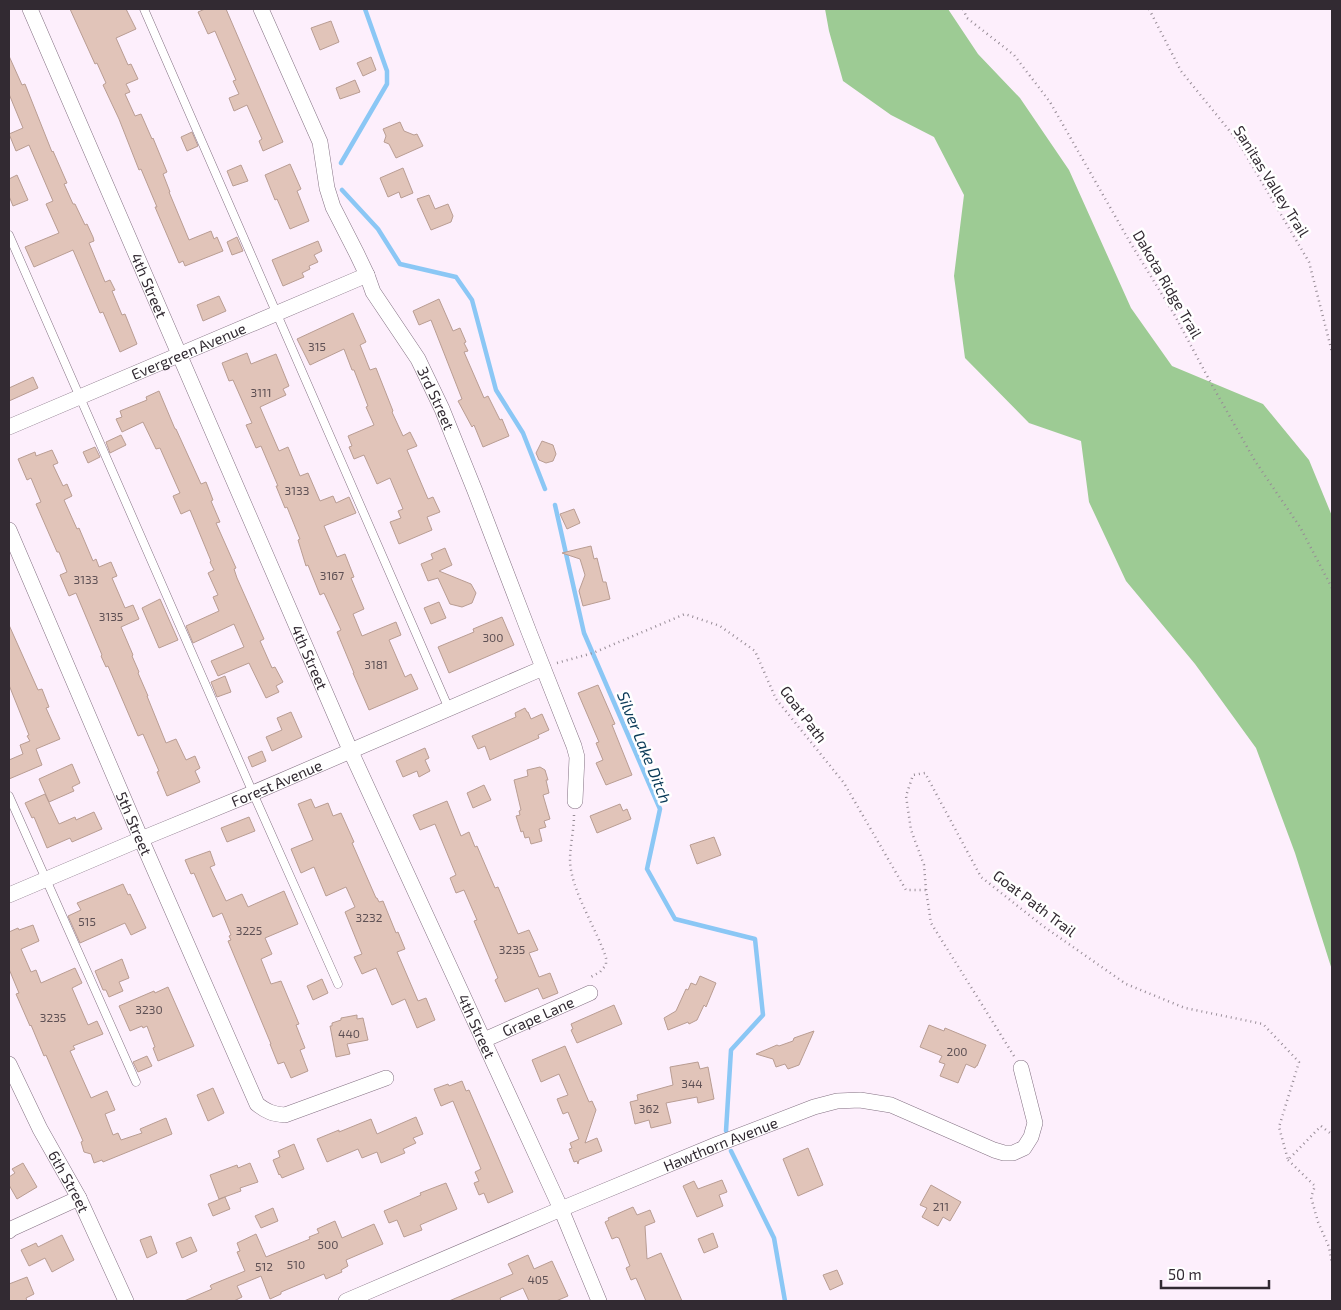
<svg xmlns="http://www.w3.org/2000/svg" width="1341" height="1310" font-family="'Exo 2',sans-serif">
	<rect width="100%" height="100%" fill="#fdeffc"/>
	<path fill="#9dcb94" d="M825,9h123l30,45 42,44 49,72 62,138 41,58 91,38 46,56 23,56v454l-37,-117 -39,-105 -61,-84 -69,-83 -37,-79 -8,-61 -52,-18 -64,-65 -11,-82 10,-81 -30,-58 -43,-22 -48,-34 -14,-50z"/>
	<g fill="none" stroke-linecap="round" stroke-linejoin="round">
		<path stroke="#8bc7f5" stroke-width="4.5" d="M341,163l46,-79v-13l-22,-62
			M342,190l36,39 22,35 56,13 16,23 24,90 27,43 22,56
			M555,505l29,128 76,176 -13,60 28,50 80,20 8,76 -32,35 -5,81
			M731,1151l43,87 11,63"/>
	</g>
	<path fill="#e1c4b9" stroke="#b99d93" d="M70,9h56l10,20 -20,9 12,27 3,-1 7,15 -12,5 4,8 -5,2 10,22 6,-2 11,25 1,-1 14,34 -4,2 7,18h-1l20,48 22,-9 3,8 3,-2 6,14 -38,15 -2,-5 -4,2 -24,-56h2l-16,-38 -2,1 -20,-51 -16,-34 3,-2 -9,-20 -2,1z
		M205,9h21l57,133 -20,9 -4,-10 3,-2 -15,-34 -13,6 -5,-13 10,-4 -6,-13 3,-1 -21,-49 -7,3 -10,-22z
		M331,21l8,21 -19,8 -9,-22z
		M9,56l13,29 3,-1 27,68 1,-1 14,32 -3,1 9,20h2l10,21 2,-1 6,13 1,4 -5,2 16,39 5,-2 5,10 -3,1 10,24 3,-1 12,30 -17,8 -17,-40 -3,1 -27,-63 -39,17 -9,-20 34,-14 -13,-29 7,-3 -24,-56 -13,6 -7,-17 14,-6 -14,-34z
		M371,57l5,13 -13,6 -6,-13z
		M355,80l5,12 -20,7 -4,-11z
		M400,122l4,9 10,4 3,-1 6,12 -27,12 -7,-14 -5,-2 2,-6 -3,-7z
		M192,132l6,14 -11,5 -6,-14z
		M290,164l11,25 -4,2 12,30 -19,8 -13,-30 -2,1 -10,-25z
		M241,165l7,16 -15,5 -6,-15z
		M403,168l10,25 -12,5 -2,-6 -11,5 -8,-19z
		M17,175l11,25 -15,6 -4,-10v-17z
		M429,195l6,14 13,-5 5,12 -2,6 -20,8 -14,-31z
		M237,237l6,14 -11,4 -5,-13z
		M318,241l4,10 -8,4 4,7 -9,4 1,3 -8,4 2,4 -21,9 -11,-26z
		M219,296l7,15 -23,10 -6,-16z
		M439,299l14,32 7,-3 6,14 -2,1 4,8 -4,1 20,46 4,-2 12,24 2,-1 7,17 -26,11 -9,-22 -2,2 -14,-26 4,-2 -31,-79 -12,5 -6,-14z
		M353,313l13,29 -6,3 10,25 6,-2 17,43 -1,1 11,24 7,-4 7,14 -10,4 21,49 5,-2 7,15 -13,5 5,13 -33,14 -9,-22 11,-4 -3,-7 5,-2 -13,-31 -13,6 -13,-29 -10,4 -5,-12 3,-1 -4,-10 26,-11 -8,-18 2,-1 -14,-36h-2l-8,-21 -34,16 -13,-26z
		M247,353l4,11 25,-10 13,32 -6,3 3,6 -26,12 19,44 9,-4 12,29 8,-3 12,28 13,-5 3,7 13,-6 7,16 -32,13 13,31 8,-3 9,23 -3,1 13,31 -11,5 9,22 34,-14 5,13 -12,5 16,37 6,-3 7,15 -49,21 -16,-37h1l-17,-41 4,-2 -17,-37 -4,2 -12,-30 -2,1 -8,-26 2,-1 -13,-32 -2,1 -9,-22h2l-17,-40 -5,2 -10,-23 6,-2 -19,-43 -4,1 -7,-18z
		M33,377l5,11 -29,13v-13z
		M159,391l16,38h1l25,55 5,-2 7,18 -2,1 9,21 -4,1 20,45 -2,1 3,9 27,61 -4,2 12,27 3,-1 8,15 -7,4 3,6 -13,6 -17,-35 -31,13 -7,-15 33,-14 -10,-23 -41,19 -7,-17 33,-15 -6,-14 5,-2 -10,-22 6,-3 -4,-8 1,-1 -21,-51 -9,4 -8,-18 7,-3 -20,-45 -4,1 -13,-27 -21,10 -6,-13 6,-2 -2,-6 27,-11 -1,-3z
		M121,435l5,10 -16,8 -4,-11z
		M542,441l11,4 3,9 -3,7 -7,2 -7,-3 -3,-7z
		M95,447l5,10 -12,6 -5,-11z
		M52,450l6,13 -5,2 10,21 4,-2 5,12 -8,4 13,29 2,-1 14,33 3,-2 3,8 12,-5 6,14 -5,2 13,30 8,-3 6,14 -18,8 12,28 -1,1 7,16 -1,1 10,23h-1l19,47 10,-4 10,21 9,-4 5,12 -5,3 5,11 -33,14 -10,-24 2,-1 -16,-37 -5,2 -30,-70 -2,1 -5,-11 1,-1 -26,-62 -7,3 -9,-21 7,-3 -8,-20h-2l-21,-48 5,-2 -10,-24 -4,2 -9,-21 17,-7 1,4z
		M574,509l6,14 -13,6 -7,-15z
		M591,546l3,13 3,-1 6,24h3l4,17 -27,7 -4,-15 6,-16 -5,-16 -18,-6z
		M445,548l7,17 -13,6 32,13 5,9 -4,10 -10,4 -12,-3 -12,-26 -10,3 -7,-17 12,-5 -2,-5z
		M160,599l18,41 -19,8 -17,-40z
		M439,602l7,16 -15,6 -7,-16z
		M502,617l12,28 -65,28 -11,-26 36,-15 -1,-3z
		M9,625l29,65 4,-1 7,18 -3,1 14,31 -24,10 6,16 -33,14v-19l14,-6 -3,-9 10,-4 -3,-5 2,-1 -20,-50z
		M225,676l6,16 -14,5 -6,-15z
		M598,685l17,39 -3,1 20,50 -26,10 -10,-22 7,-3 -7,-17 3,-1 -21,-49z
		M525,708l2,4h1l3,7 11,-5 7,16 -11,5 1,3 -49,22 -5,-14 -7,3 -6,-13 44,-19 -1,-4z
		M291,712l11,25 -30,14 -6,-14 16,-7 -5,-12z
		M425,748l4,10 -4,2 5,11 -11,6 -2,-6 -14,6 -7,-16z
		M262,751l4,10 -14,6 -4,-10z
		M72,764l8,19 -8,4 2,4 -25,11 -10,-23z
		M540,767l5,3 3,10h-2l3,13 -6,2 7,24 -6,2 2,6 -7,2 3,12 -11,3 -2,-7 -4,1 -2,-7 -2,1 -5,-16 4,-1 -1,-4 2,-1 -7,-30 14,-4 -1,-6z
		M484,785l7,15 -18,8 -6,-15z
		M45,794l14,30 16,-7 1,3 18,-8 8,17 -30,13 -2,-4 -23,10 -13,-31 -2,1 -7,-15z
		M311,799l4,9 13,-5 5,13 8,-3 13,29 -2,1 24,55h1l2,4 4,-1 13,32 2,-1 7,17 -8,3 21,49 8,-3 9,22 -18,8 -12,-29 -13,6 -16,-37 -14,6 -8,-17 8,-3 -17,-42 10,-5 -9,-20 -20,9 -12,-29 -13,6 -10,-24 22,-9 -15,-36z
		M447,801l14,35 8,-4 6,15 2,-1 18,42 3,-1 20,47 11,-4 9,20 -9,3 10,24 11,-4 8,20 -15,6 -5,-11 -33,14 -10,-22 3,-2 -24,-57 3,-1 -13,-30 -8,3 -6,-15 6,-3 -21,-51 -15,6 -7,-15z
		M620,804l3,7 4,-2 4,10 -34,14 -7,-17z
		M249,817l6,14 -28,11 -6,-14z
		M714,837l7,18 -24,9 -7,-19z
		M210,851l5,14 -5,2 16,34 16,-7 6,13 36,-16 14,33 -33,14 7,16 -11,5 10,25 10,-3 18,43 -3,1 9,23 -5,2 8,21 -17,7 -7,-16 -6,2 -8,-20h1l-43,-103 3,-1 -2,-4 2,-1 -9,-22 -9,4 -19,-44 -3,1 -6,-14z
		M123,884l5,11 2,-1 16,34 -15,7 -6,-12 -45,20 -12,-27 13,-6 -4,-7z
		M33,925l6,16 -18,8 10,23 5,-2 5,13 34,-15 7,15 -10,5 16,37 9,-4 6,13 -30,12 2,3 -5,2 21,47 16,-7 8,19 -10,4 8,21 5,-2 3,7 21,-7 -2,-4 26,-11 6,16 -69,28 -1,-2 -8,3 -3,-9 -7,-2 -3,-10 2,-1 -18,-42 -19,-44 -2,1 -13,-31 -1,1 -14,-32 3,-1 -10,-24v-37l9,-4 1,2z
		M122,959l7,19 -10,4 4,9 -14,6 -3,-7h-3l-8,-19z
		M700,976l16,7 -10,24 -2,-2 -7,15 -8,4 -1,-2 -20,8 -4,-12 12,-7 10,-22 2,1 3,-7 5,2z
		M322,979l6,14 -15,7 -6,-14z
		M168,987l26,59 -36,15 -5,-13 2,-1 -8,-21 -4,2 -1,-2 -12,5 -11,-25 35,-15 1,2z
		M614,1005l8,19 -45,19 -6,-13 2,-1 -2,-5z
		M357,1015v4l6,-1 5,22 -21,4 3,10 -14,3 -6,-31h2v-3l9,-3v-2z
		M929,1025l15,6 1,-3 41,17 -9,21h-1l-1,2 -9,-4 -8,19 -18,-7 5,-12 -6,-2 3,-6 -22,-9z
		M814,1031l-15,34 -11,4 -3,-5 -9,3 -3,-8 -17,-5 21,-9 2,1 14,-5 1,-3z
		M565,1046l24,56 3,-1 4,9 -11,33 12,-5 5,13 -23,9 -1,4 -1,-3 -3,1 -5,-13 3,-1 -2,-5 9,-4 -11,-27 -5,2 -6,-15 11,-4 -9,-21 -18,8 -9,-22z
		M147,1056l5,10 -14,6 -5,-10z
		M698,1062l2,7 8,-2 6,32 -16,4 -1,-6 -31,6 5,20 -20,5 -2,-8 -14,4 -5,-22 8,-2 -1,-5 36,-10 -3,-18z
		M462,1081l4,10 3,-1 44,102 -25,11 -4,-10 -5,2 -5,-12 5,-2 -4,-9 6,-3 -28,-68 -12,5 -7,-17 14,-5 1,2z
		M213,1088l11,25 -16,8 -11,-26z
		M416,1117l7,17 -10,4 3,5 -13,6 2,4 -24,10 -4,-11 -15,6 -4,-9 -31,13 -10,-23 22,-9v2l32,-13 6,15z
		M294,1144l10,25 -22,9 -2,-4 -1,1 -6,-15 7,-3 -2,-6z
		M808,1148l15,37 -25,11 -15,-37z
		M23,1163l14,24 -20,12 -8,-14v-8l6,-4 -3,-4z
		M250,1163l8,19 -18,6 1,3 -22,8 -9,-24 27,-10 1,3z
		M722,1180l5,12 -8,3 4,11 -26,11 -14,-31 11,-5 4,8z
		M446,1183l11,26 -37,16 2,5 -18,7 -7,-17 -8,3 -5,-12 37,-16 -1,-2z
		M931,1185l30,17 -11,19 -7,-4 -5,9 -16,-9 5,-9 -7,-3z
		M225,1197l5,12 -17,7 -5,-12z
		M633,1207l4,8 13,-5 5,12 -10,4 2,33 14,-6 21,48h-36l-10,-23 -5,2 -5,-12 4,-2 -11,-28h-1l-1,-1 -5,2 -7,-17 4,-2 -1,-2z
		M273,1208l5,13 -17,7 -6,-12z
		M335,1221l7,17 32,-14 9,20 -37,16 2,6 -7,4 1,2 -16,7 -2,-5 -43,18v2l-11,5 -9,-23 -24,10 5,11 -8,4h-50l28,-12 -2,-3 1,-1 34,-14 -8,-19 3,-1 -3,-8 19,-9 10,23 44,-18 -1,-2 10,-4 -2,-4z
		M713,1233l5,14 -14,6 -6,-14z
		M62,1235l12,25 -22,12 -7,-14 -16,8 -8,-16 15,-7 2,4z
		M151,1236l6,17 -10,5 -7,-18z
		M191,1237l6,14 -15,7 -6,-15z
		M528,1255l6,14 18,-8 16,35 -12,5h-27l-6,-13 -23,10 1,3h-52l64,-27 -5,-10z
		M837,1270l6,14 -13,6 -7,-15z
		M27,1277l7,17 -8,4 1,3h-18v-17z"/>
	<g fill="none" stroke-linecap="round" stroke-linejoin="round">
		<defs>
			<path id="service" d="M144,9l305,700
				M9,235l244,558 85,191
				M9,796l127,286"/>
			<g id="minor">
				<path id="s1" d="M30,9l321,743 210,457 38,92"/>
				<path id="s2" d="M261,9l59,133 7,46 6,19 24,47 10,21 6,17 45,67 24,50 33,82 54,141 45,114 3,11 -2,44"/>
				<path id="s3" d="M9,427l358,-152"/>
				<path id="s4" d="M9,530l132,309 116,265c10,8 16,10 28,11l101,-37"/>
				<path id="s5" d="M9,895l132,-56 112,-46 290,-125"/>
				<path id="s6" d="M484,1040l106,-47"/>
				<path id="s7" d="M9,1064l31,65 39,69 47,103"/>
				<path d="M9,1231l2,-2 68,-31"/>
				<path id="s8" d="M346,1301l215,-92 157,-65 96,-37 23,-6 23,-1 31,5 103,45 10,3h9l11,-5 7,-11 4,-14 -14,-55"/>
			</g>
		</defs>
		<use href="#service" stroke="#847183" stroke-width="9"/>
		<use href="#minor" stroke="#847183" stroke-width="16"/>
		<path stroke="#978c96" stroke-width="2.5" stroke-dasharray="1 4" stroke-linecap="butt" d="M963,9l4,9 47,37 36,47 81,142 43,70 38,71 43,76 45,66 32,61
			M1149,9l32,62 56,69 72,122 23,90
			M557,663l36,-10 92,-39 35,12 35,25 21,48 68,84 62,107h20
			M574,815c0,15 -4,30 -4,46 1,30 27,68 36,97v7l-6,7 -11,6
			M1014,1056l-83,-133 -5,-33 -2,-25 -13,-35 -5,-34 7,-21 12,-2 56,104 62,49 83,58 59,24 78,16 36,38 -20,65 9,33 33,-34 9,7 2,-2
			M1288,1160l27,26 -4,11 7,25 11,25 3,17"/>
		<use href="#service" stroke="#fff" stroke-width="8"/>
		<use href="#minor" stroke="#fff" stroke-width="15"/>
	</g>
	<g text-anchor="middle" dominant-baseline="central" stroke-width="5" stroke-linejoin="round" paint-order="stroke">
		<g font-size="12" fill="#5e5054">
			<text x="317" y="346">315</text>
			<text x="261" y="392">3111</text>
			<text x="297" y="490">3133</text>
			<text x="332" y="575">3167</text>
			<text x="86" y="579">3133</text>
			<text x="111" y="616">3135</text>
			<text x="493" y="637">300</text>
			<text x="376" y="664">3181</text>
			<text x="369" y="917">3232</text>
			<text x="87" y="921">515</text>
			<text x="249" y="930">3225</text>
			<text x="512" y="949">3235</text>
			<text x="149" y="1009">3230</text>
			<text x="53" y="1017">3235</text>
			<text x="349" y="1033">440</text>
			<text x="957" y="1051">200</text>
			<text x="692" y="1083">344</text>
			<text x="649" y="1108">362</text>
			<text x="941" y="1206">211</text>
			<text x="328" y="1244">500</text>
			<text x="296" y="1264">510</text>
			<text x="264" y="1266">512</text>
			<text x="538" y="1279">405</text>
		</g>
		<g font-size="15" fill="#322a32" stroke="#fff">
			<text transform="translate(1272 181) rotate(58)">Sanitas Valley Trail</text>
			<text transform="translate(1168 284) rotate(60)">Dakota Ridge Trail</text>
			<text stroke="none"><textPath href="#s1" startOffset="301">4th Street</textPath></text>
			<text stroke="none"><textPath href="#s3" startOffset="195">Evergreen Avenue</textPath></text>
			<text stroke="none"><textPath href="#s2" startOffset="430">3rd Street</textPath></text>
			<text stroke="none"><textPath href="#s1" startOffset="706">4th Street</textPath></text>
			<text transform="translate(804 714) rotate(53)">Goat Path</text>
			<text stroke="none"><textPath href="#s5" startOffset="290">Forest Avenue</textPath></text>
			<text stroke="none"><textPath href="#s4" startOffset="319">5th Street</textPath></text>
			<text transform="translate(1035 903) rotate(37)">Goat Path Trail</text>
			<text stroke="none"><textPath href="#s6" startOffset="59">Grape Lane</textPath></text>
			<text stroke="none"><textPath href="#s1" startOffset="1111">4th Street</textPath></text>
			<text stroke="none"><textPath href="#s8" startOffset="406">Hawthorn Avenue</textPath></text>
			<text stroke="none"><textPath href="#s7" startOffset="132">6th Street</textPath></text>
		</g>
		<g font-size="16" font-style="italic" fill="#0b3b59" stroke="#fff">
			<text transform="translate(645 747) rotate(68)">Silver Lake Ditch</text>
		</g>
	</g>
	<rect width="1341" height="1310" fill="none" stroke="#322a32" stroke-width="20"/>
	<path d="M1161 1280v8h108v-8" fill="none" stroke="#322a32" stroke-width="2.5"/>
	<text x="1168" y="1280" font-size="15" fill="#322a32" stroke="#ffffff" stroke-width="4" paint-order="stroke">50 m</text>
</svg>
